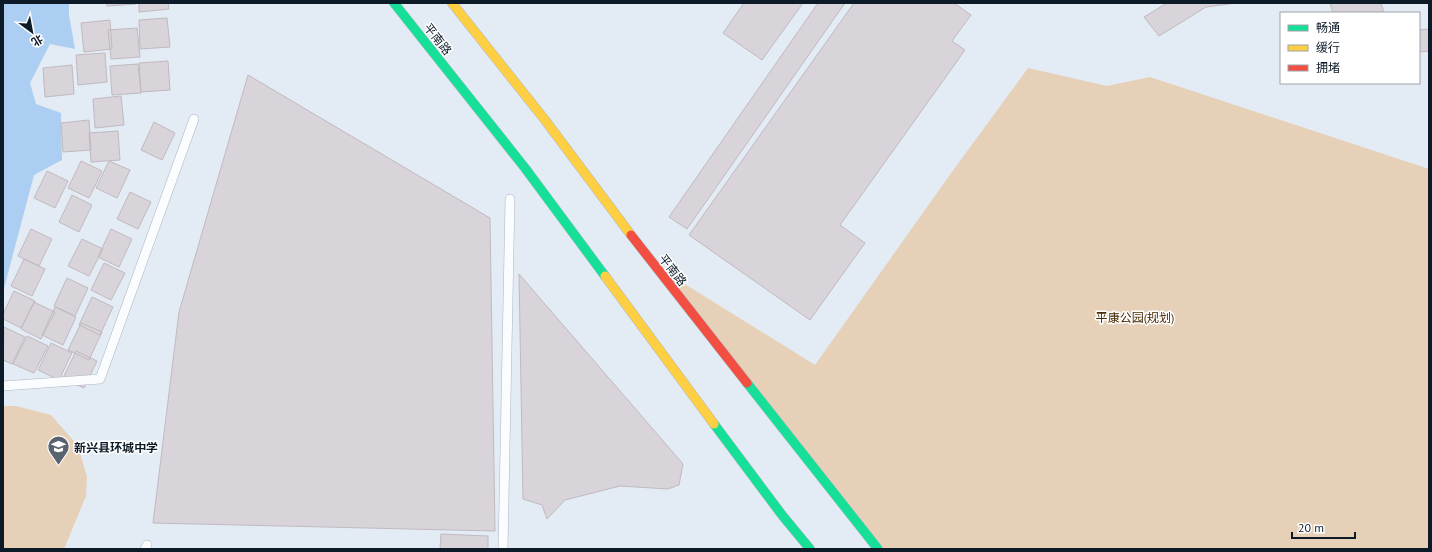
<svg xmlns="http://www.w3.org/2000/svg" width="1432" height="552" font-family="'PT Sans','Noto Sans SC',sans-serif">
	<rect width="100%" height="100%" fill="#e3ebf4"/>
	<path fill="#e6d0b8" d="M1028,68l79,18 43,-9 279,92v380h-551l-224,-284 161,100 134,-189z
		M3,406h13l35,9 27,31 9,31 -1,19 -22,53h-61z"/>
	<path fill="#accef2" d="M3,3h66v12l6,34 -25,-5 -20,39 6,21 25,9 1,47 -28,15 -31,117z"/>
	<path fill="#d8d4da" stroke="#c0babf" d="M107,3h29v1l-29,2z
		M139,3h29l1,6 -30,3z
		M744,3h59l-41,57 -39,-27z
		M818,3h27l-158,226 -18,-12z
		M854,3h100l17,12 -19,26 13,9 -125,175 25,18 -55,77 -121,-85z
		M1167,3h70l-31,4 -47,29 -15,-19z
		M1330,3h53h-2l3,10h-51z
		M167,18l3,29 -30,2 -1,-29z
		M110,20l2,29 -28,3 -3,-29z
		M137,28l3,29 -29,2 -3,-29z
		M1429,29v22l-10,1v-22z
		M105,53l2,29 -29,3 -2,-30z
		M168,61l2,29 -29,2 -2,-29z
		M138,64l3,29 -29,2 -2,-29z
		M72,65l2,29 -29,3 -2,-29z
		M248,75l242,143 5,313 -342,-8 26,-211z
		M121,96l3,29 -29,3 -2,-29z
		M89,120l2,30 -28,2 -2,-29z
		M154,122l21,11 -13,27 -21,-10z
		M118,131l2,29 -29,2 -2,-29z
		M81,161l21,10 -13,27 -21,-10z
		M109,161l21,9 -13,28 -21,-10z
		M47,171l21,10 -13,27 -21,-10z
		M130,192l21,10 -13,27 -21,-10z
		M72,195l20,10 -13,27 -20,-10z
		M31,229l21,10 -13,27 -21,-10z
		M111,229l21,10 -13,28 -21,-10z
		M82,239l21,10 -14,27 -21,-10z
		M24,259l21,10 -13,27 -21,-10z
		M104,263l21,10 -14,27 -20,-10z
		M519,274l164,190 -4,21 -11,4 -48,-3 -55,14 -18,19 -5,-14 -19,-6z
		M67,278l21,10 -13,28 -21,-10z
		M14,291l21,10 -14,27 -18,-9v-5z
		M92,297l21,10 -13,28 -21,-10z
		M34,302l21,10 -14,27 -20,-10z
		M55,307l21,10 -13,28 -21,-10z
		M81,323l21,9 -13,28 -21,-10z
		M4,327l21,10 -13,27 -9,-4z
		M27,336l21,10 -14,27 -21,-9z
		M51,343l21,10 -13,27 -21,-10z
		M76,351l21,10 -13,27 -21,-10z
		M441,534l47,2v13h-48z"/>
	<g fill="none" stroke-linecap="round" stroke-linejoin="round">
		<defs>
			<path id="lane" d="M3,386l97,-7 94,-260
				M145,549l2,-4
				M503,549l7,-350"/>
			<path id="fast" d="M394,3l131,165 80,108
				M747,383l131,166
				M714,424l68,91 28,34"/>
			<path id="slow" d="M452,3l93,117 86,115
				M605,276l109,148"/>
			<path id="jam" d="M631,235l116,148"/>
		</defs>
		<use href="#lane" stroke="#adb7c2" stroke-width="10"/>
		<use href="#fast" stroke="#adb7c2" stroke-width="10"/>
		<use href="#slow" stroke="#adb7c2" stroke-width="10"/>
		<use href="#jam" stroke="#adb7c2" stroke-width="10"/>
		<use href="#lane" stroke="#fbfcfd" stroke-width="9"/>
		<use href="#fast" stroke="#16e098" stroke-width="9"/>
		<use href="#slow" stroke="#ffcf43" stroke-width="9"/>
		<use href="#jam" stroke="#f24e42" stroke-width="9"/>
	</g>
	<defs>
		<symbol id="school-pin" viewBox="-11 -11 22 30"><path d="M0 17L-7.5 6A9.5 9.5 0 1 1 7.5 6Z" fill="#58636f" stroke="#fff"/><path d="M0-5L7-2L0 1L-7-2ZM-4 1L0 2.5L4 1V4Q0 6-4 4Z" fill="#fff"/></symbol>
	</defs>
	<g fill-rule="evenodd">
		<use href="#school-pin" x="46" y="434" width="25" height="34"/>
	</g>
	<g text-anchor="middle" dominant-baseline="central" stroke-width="3" stroke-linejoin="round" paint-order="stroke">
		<g font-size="12" fill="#0d1a28" stroke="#fff">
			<text transform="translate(438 39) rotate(52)">平南路</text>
			<text transform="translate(673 270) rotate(52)">平南路</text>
		</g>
		<g font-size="12" fill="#472a01" stroke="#fff">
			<text x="1135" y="317">平康公园(规划)</text>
		</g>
		<g font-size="12" font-weight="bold" fill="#0d1a28" stroke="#fff" text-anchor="start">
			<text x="74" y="447">新兴县环城中学</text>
		</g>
	</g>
	<rect width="1432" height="552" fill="none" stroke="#0d1a28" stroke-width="8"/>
	<rect x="1280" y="12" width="140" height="72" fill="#ffffff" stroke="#9ea3a9"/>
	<rect x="1288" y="25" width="20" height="6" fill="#16e098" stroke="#9ea3a9"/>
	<text x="1316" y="32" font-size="12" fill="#0d1a28">畅通</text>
	<rect x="1288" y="45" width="20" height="6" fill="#ffcf43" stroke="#9ea3a9"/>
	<text x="1316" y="52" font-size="12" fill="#0d1a28">缓行</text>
	<rect x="1288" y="65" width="20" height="6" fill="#f24e42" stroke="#9ea3a9"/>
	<text x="1316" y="72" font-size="12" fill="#0d1a28">拥堵</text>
	<g transform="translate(32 32) rotate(148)" stroke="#ffffff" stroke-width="3" paint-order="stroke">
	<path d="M0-3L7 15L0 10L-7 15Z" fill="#0d1a28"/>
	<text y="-6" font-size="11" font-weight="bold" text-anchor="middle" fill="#0d1a28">北</text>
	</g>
	<path d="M1292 532v6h63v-6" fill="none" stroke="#0d1a28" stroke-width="2"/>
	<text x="1298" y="532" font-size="12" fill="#0d1a28" stroke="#ffffff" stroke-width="3" paint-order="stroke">20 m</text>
</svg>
